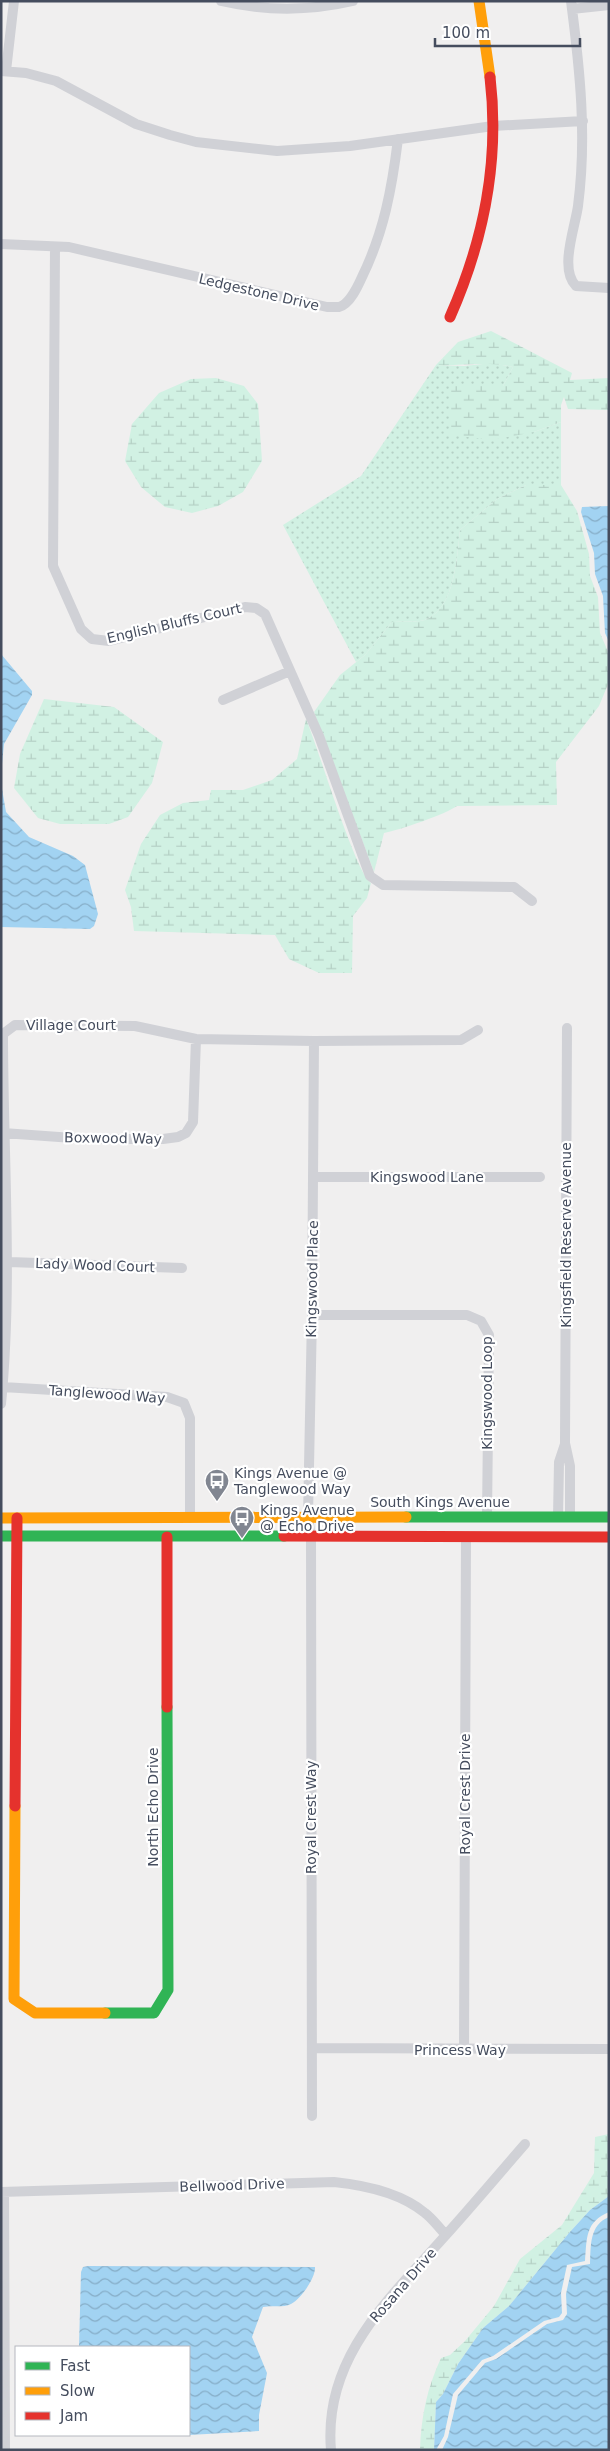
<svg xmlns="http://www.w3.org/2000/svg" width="610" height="2451" font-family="'DejaVu Sans',sans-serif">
	<defs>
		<pattern id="grass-dots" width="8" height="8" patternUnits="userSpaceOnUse" patternTransform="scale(1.25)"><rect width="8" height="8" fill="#d1f1e3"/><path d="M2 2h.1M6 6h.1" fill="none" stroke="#b5d0c5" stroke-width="1.8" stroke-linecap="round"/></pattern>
		<pattern id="wetland-marsh" width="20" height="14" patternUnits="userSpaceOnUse" patternTransform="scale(1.25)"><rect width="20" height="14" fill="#d1f1e3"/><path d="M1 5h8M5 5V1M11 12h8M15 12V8" fill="none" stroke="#b5d0c5"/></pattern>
		<pattern id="water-waves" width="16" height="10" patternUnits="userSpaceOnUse" patternTransform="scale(1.25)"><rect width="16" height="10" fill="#a2d3f2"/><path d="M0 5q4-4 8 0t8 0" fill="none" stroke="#86adc7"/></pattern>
	</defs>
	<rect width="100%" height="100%" fill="#f0efef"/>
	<path fill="url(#grass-dots)" d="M492,363l21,4 -10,19h-52l83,46 27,-10v63h-35l-29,14 -37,31c-3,26 -5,77 -33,89 -8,4 -25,2 -35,3l-27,33 -9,7 -73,-137 78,-49 75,-111 28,1z"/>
	<path fill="url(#wetland-marsh)" d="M491,331l81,42 -2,7 39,-2v32l-41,-1 -4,-12 -3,8v17l-27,10 -42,8 -41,-5 -1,-49h53l10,-19c-25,-6 -51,-1 -77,-2l22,-23z
		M216,378l28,8 14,18 4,57 -19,31 -25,14 -26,7 -27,-6 -24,-20 -16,-26 7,-37 27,-31 32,-14z
		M526,485h35l16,26 12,43 1,22 8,21 2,36 9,21v28l-10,24 -43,56 1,43 -100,1c-11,8 -57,24 -73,27l-10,39 -60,-160 26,-37 25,-20 27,-33c10,-1 27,1 35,-3 28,-12 30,-63 33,-89l37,-31z
		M44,699l70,8 49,35 -11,41 -24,34 -19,7h-49l-22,-6 -24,-30 6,-34z
		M306,719c12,28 49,153 65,164l-4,15 -14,18 -1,57h-33l-30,-14 -14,-24 -141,-4 -3,-24 -6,-17 16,-46 19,-29 23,-12 26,-3 2,-10h32l29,-10 25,-21z
		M609,2134v62l-19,14 -21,23 -60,73 -26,22 -25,36 -15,30 -7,8 -2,48h-14c1,-33 7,-62 21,-92l9,-3 15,-14 29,-35 26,-47 42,-34 32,-52 1,-36z"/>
	<path fill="url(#water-waves)" d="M609,506v136l-4,-9 -2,-37 -8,-22 -1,-21 -13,-41 1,-5z
		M1,654l31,37v4l-28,49 -3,30z
		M1,783l5,29 23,25 44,19 12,9 13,49 -4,12 -4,3 -89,-2z
		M609,2196v16c-24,10 -22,26 -24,49l-18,4 -6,28 1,20 -3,4 -15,4 -51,35 -11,4 -29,34 -9,42 -8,14h-2l2,-48 7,-8 15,-30 25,-36 26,-22 60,-73 21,-23z
		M609,2217v233h-167l6,-13 10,-42 27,-32 11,-4 51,-35 16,-4 4,-6 -1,-20 6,-27 18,-3c1,-18 -1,-39 19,-47z
		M88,2266l227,1c1,10 -14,32 -24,37 -8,4 -19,1 -28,3l-11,30 15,36 -8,42v16l-70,4v-88h-110l2,-75 2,-5z"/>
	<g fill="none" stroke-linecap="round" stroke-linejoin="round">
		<path stroke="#d0d1d6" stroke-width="10" d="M221,1c43,10 89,10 132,0
			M571,1c9,69 16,136 7,205 -3,22 -19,63 -2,80l33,2
			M572,9l37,-4
			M1,71l25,2 30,8 80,43 34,11 26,7 81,9 73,-5 143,-20 90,-5
			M6,71l8,-70
			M1,244l68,3 258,60c4,0 8,0 12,0 11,-3 19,-21 23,-30 22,-45 30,-89 36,-138
			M55,247l-2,319 28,63 11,10 17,2 136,-34 11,1 9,6 54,122 51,140 13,9 131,2 18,14
			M223,700l67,-29
			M567,1028l-2,415 5,23v51
			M3,1133l84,6h76l15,-2 8,-4 7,-11 3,-83
			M314,1177h226
			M9,1262l173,6
			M312,1315h155l14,6 8,14 -2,182
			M3,1387l164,10 17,6 6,15v100
			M1,1404c12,-123 2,-247 2,-370l12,-9 120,1 61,13 118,2 147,-1 17,-10
			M558,1517l1,-55 6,-18
			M312,2048l297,1
			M464,2050l2,-513
			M312,2116l-1,-579 -3,-20 4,-202 2,-274
			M1,2192l333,-10c29,3 67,11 91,31 8,6 14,15 21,22
			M4,2192l1,258
			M331,2450c-8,-92 58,-151 114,-214 27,-30 53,-61 80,-92"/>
		<path stroke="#30b455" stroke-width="11" d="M406,1517h203
			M1,1536h283
			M105,2013h49l14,-23 -1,-283"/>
		<path stroke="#ff9f0a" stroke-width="11" d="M479,1l11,76
			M1,1518l405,-1
			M15,1806l-1,193 21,14h70"/>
		<path stroke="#e5322d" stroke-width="11" d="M450,317c34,-77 50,-155 40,-240
			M284,1536l325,1
			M167,1537v170
			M15,1806l2,-288"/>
	</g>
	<defs>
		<symbol id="bus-pin" viewBox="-11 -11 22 30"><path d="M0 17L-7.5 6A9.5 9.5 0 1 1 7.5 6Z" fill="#818691" stroke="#fff"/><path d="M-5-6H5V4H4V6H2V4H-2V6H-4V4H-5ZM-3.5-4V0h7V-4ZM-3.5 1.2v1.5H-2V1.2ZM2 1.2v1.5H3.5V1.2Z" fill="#fff"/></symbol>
	</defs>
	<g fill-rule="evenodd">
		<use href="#bus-pin" x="203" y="1467" width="28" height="38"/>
		<use href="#bus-pin" x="228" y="1504" width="28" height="38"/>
	</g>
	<g text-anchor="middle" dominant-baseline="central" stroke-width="4.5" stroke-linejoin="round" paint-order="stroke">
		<g font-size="14" fill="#454d5e" stroke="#fff">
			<text transform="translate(259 292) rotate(13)">Ledgestone Drive</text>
			<text transform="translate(174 623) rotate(-13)">English Bluffs Court</text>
			<text x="71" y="1025">Village Court</text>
			<text transform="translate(113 1138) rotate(1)">Boxwood Way</text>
			<text x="427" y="1177">Kingswood Lane</text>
			<text transform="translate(566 1235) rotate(-90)">Kingsfield Reserve Avenue</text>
			<text transform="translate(95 1265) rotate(2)">Lady Wood Court</text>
			<text transform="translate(312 1279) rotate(-89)">Kingswood Place</text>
			<text transform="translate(487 1393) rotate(-90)">Kingswood Loop</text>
			<text transform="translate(107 1394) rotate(4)">Tanglewood Way</text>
			<text x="440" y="1502">South Kings Avenue</text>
			<text transform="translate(465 1794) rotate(-90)">Royal Crest Drive</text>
			<text transform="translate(153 1807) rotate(-90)">North Echo Drive</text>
			<text transform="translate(311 1817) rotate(-90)">Royal Crest Way</text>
			<text x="460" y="2050">Princess Way</text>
			<text transform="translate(232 2185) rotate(-2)">Bellwood Drive</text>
			<text transform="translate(403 2285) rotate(-49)">Rosana Drive</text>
		</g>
		<g font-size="14" fill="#454d5e" stroke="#fff" text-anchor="start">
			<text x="234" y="1473">Kings Avenue @<tspan x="234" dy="16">Tanglewood Way</tspan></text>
			<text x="260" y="1510">Kings Avenue<tspan x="260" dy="16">@ Echo Drive</tspan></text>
		</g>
	</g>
	<rect width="610" height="2451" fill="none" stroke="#454d5e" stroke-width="5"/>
	<rect x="15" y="2346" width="175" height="90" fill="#ffffff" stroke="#b5b8bf"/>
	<rect x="25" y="2362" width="25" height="8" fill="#30b455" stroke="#b5b8bf"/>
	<text x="60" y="2371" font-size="15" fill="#454d5e">Fast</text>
	<rect x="25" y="2387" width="25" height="8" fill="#ff9f0a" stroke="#b5b8bf"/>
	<text x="60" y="2396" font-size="15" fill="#454d5e">Slow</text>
	<rect x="25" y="2412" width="25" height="8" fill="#e5322d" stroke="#b5b8bf"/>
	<text x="60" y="2421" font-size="15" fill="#454d5e">Jam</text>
	<path d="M435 38v8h145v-8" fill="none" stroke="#454d5e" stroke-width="2.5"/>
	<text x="442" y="38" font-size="15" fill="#454d5e" stroke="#ffffff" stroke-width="4" paint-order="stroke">100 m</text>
</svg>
